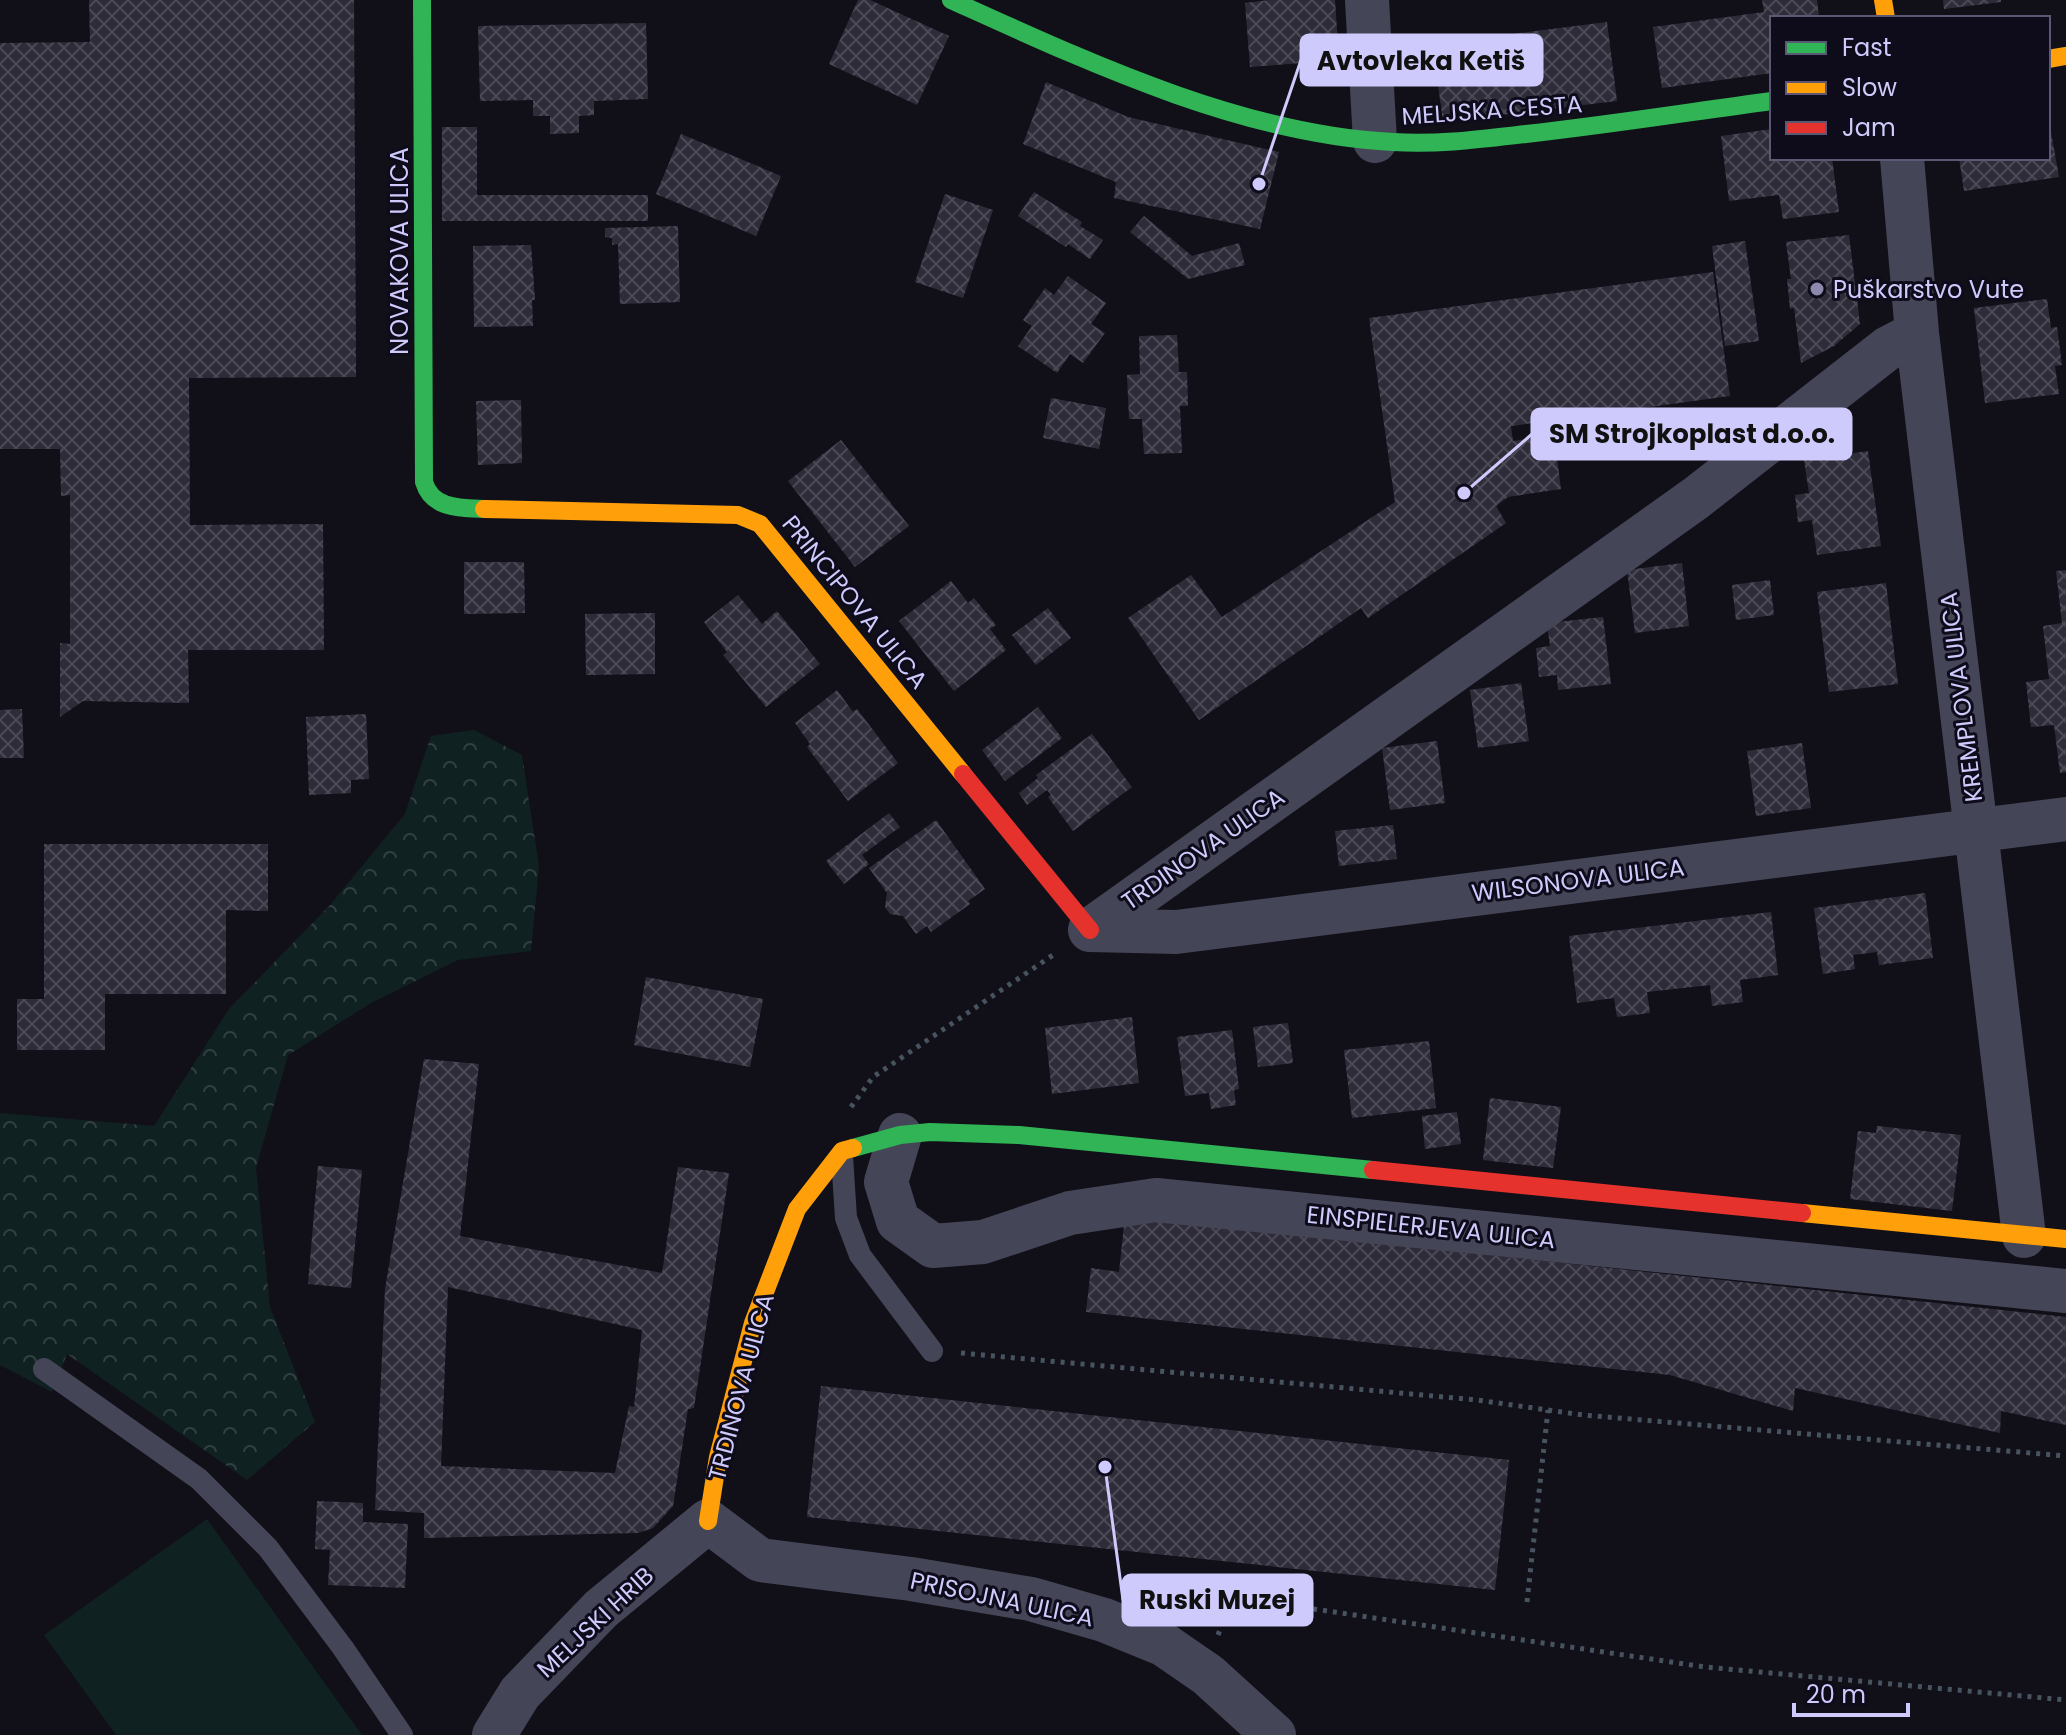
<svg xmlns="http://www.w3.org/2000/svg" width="2066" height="1735" font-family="Poppins,sans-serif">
	<defs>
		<pattern id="forest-crowns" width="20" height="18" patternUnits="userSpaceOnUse" patternTransform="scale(2)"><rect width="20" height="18" fill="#102122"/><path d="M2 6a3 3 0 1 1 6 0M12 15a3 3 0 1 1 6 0" fill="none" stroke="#324043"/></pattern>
		<pattern id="building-cross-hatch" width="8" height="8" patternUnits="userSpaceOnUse" patternTransform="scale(2)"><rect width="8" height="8" fill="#2f2c3a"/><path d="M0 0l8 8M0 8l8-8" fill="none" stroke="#4c4957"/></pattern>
	</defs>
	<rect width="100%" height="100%" fill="#111018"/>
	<path fill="#102122" d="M207,1519l155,216h-246l-72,-100z"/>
	<path fill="url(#forest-crowns)" d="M474,730l48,25 17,111 -8,85 -73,9 -87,43 -83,52 -32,113 14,139 45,115 -68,58 -180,-126 -15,38 -52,-27v-252l154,13 75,-117 101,-104 75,-91 26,-78z"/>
	<path fill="url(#building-cross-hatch)" fill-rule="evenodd" d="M89,0h265l2,377 -167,1 1,147 133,-1 1,126h-136l1,53 -106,-2 -23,16v-74l10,1v-149l-9,1 -1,-47h-60v-406l90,-1z
		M858,0h12l79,36 -32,69 -88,-41z
		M1269,0h66l4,60 -89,7 -5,-64z
		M1762,0h55l2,18h-47v55l-110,15 -9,-61 111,-15z
		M1943,0h58v2l-57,7z
		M1607,22l10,79 -174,21 -9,-67 62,-8 -1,-11z
		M646,23l2,76 -54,2v14l-15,1v17l-29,1v-18h-17v-16l-53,1 -2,-75z
		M1046,82l82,35 151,35 -19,77 -146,-31 2,-16 -93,-38z
		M2048,115l11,62 -95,14 -5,-33h89z
		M442,127h35v68h171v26h-206z
		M1772,129v29h60l7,54 -56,7 -4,-24 -50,6 -8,-65z
		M681,134l100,42 -25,60 -100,-42z
		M1034,192l48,30 -2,4 23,14 -13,19 -22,-15 -2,3 -48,-31z
		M945,194l48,16 -30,88 -48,-16z
		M1144,216l48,40 47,-13 6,22 -57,14 -58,-47z
		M678,226l2,76 -60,2 -2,-60 -6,1v-7l-7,-1v-9z
		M1849,235l11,89 -26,22 -33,17 -7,-55 -4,1 -3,-30h4l-5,-37z
		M1745,241l14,100 -34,5 -13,-100z
		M531,245l4,55h-3l1,26 -59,1 -1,-81z
		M1713,272l17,124 -219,30 2,15 41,-6 7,54 -53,8 -12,9 10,17 -138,95 -7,-10 -162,112 -71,-102 63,-43 31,42 173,-115 -26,-184z
		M1068,276l38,27 -15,21 14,9 -22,30 -13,-9 -13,19 -39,-27 14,-20 -9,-6 22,-32 9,7z
		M2047,299l4,29 6,-1 5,38 -7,1 4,28 -74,9 -11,-95z
		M1177,335l2,37h8l1,34h-8l2,47 -38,1 -2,-35h-13l-2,-44 13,-1 -1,-38z
		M1051,398l55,10 -7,41 -56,-11z
		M521,400l1,63 -44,2 -2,-64z
		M841,440l68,86 -54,41 -67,-86z
		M1868,451l13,95 -64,9 -5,-35 -14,2 -3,-27 14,-2 -5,-33z
		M464,562h60l1,51 -61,1z
		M1682,563l7,63 -54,7 -8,-63z
		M2066,570v202l-6,1 -6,-48 -23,2 -5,-45 23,-3 -6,-53 19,-3 -6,-52z
		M1770,580l4,35 -38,5 -4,-35z
		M951,581l17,22 6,-5 22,27 -6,4 16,21 -52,41 -55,-70z
		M1886,583l12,101 -69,8 -12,-100z
		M738,595l24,29 15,-13 43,53 -54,43 -43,-52 4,-3 -23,-30z
		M1048,608l23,30 -35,27 -24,-30z
		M655,613v61l-69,1 -1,-61z
		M1603,617l8,67 -53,6 -1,-15 -18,2 -3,-29 14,-2 -3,-23z
		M1521,683l8,58 -51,7 -8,-58z
		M837,690l16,22 4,-3 41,54 -50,38 -41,-54 3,-3 -15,-21z
		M1038,707l24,31 -57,43 -23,-31z
		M22,709l2,49h-24v-48z
		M366,714l3,65 -18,1v13l-42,2 -3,-78z
		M1092,734l40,53 -59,44 -25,-34 3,-2 -4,-5 -20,15 -8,-12 19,-15 -2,-3z
		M1437,741l8,62 -55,7 -8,-62z
		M1802,743l9,65 -55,8 -9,-65z
		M889,813l11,14 -38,28 7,9 -25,20 -18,-23z
		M936,820l49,69 -17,12 2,3 -39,28 -4,-6 -11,8 -13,-18 -13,-2 -5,-7 2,-14 -18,-25z
		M1393,825l4,34 -58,7 -4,-35z
		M44,844h224v67l-42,-1v84h-121v56h-88v-51h27z
		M1925,893l8,65 -54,7 -2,-13 -24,3 2,14 -32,5 -9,-66z
		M1771,912l7,63 -38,5 3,22 -31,4 -2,-21 -63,7 3,21 -33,4 -3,-19 -37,5 -8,-67z
		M646,977l117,22 -13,68 -116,-22z
		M1132,1017l7,66 -87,11 -7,-66z
		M1288,1023l5,40 -35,4 -5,-40z
		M1232,1030l7,59 -5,1 2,15 -25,4 -2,-16 -24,3 -8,-59z
		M1429,1041l7,67 -84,10 -8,-68z
		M424,1059l55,5 -19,172 202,37 16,-106 51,6 -35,235 -6,1 -15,97 -20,22 -15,5 -214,5v-25l-49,-3 10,-221zM448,1287l194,43 -8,77 -5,-1 -14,67 -174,-7z
		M1490,1098l71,9 -8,61 -70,-8z
		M1457,1112l4,32 -36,5 -3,-33z
		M1877,1126l84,9 -9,76 -102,-12 8,-68 18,2z
		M318,1166l44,4 -11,118 -43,-4z
		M1125,1216l941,101v108l-65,-14 -1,22 -205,-45 -2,23 -123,-36 -584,-63 5,-44 28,4z
		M821,1386l688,74 -14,130 -688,-73z
		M317,1501l46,2v19l45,2 -3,64 -77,-3 2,-35 -15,-1z"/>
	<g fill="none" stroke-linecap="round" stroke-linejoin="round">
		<path stroke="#47545f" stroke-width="5" stroke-dasharray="4 6" stroke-linecap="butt" d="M851,1107l22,-30 183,-124
			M961,1353l516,47 106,15 483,41
			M1154,1594l79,3 472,70 361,33
			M1527,1602l21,-192
			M1218,1635l15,-38"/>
		<path stroke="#454558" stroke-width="22" d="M842,1156l4,62 14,37 72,96
			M44,1369l155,110 69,69 75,100 59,87"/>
		<path stroke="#454558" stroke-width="44" d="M1367,0l8,141
			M1902,158l15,175 107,903
			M1090,930l606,-432 192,-150 29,-15
			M1090,930l86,2 890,-113
			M900,1135l-14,47 12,39 35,25 50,-4 87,-29 86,-13 910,91
			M494,1735l26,-42 81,-84 107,-88 52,39 151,19 120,20 73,21 59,24 45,31 66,60"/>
		<path stroke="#30b455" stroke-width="18" d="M422,0l2,482c8,27 36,26 60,27
			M951,0c135,61 292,135 442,142 44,3 89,-3 133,-8 82,-9 164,-22 246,-33
			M853,1148l47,-13 30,-3 89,3 354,35"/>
		<path stroke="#ff9f0a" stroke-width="18" d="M1883,0l3,18
			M2048,59l18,-3
			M484,509l254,6 22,9 203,250
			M1802,1213l264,26
			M708,1521l10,-64 35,-134 44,-114 45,-58 11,-3"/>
		<path stroke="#e5322d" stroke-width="18" d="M963,774l127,156
			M1373,1170l429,43"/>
	</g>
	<circle fill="#8c89ac" stroke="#0e0c1b" stroke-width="3" cx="1817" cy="289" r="8"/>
	<g text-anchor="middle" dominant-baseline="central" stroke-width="6" stroke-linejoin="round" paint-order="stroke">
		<g font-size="24" fill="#cecafb" stroke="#0e0c1b">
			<text transform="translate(1492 110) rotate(-4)">MELJSKA CESTA</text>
			<text transform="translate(399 251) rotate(-90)">NOVAKOVA ULICA</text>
			<text transform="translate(855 602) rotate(51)">PRINCIPOVA ULICA</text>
			<text transform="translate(1961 697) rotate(-97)">KREMPLOVA ULICA</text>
			<text transform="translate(1203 849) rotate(-35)">TRDINOVA ULICA</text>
			<text transform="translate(1578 880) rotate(-7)">WILSONOVA ULICA</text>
			<text transform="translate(1431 1227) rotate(6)">EINSPIELERJEVA ULICA</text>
			<text transform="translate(741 1387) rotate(-75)">TRDINOVA ULICA</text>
			<text transform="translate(1002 1599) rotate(12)">PRISOJNA ULICA</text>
			<text transform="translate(595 1622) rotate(-43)">MELJSKI HRIB</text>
		</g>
		<g font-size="24" fill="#cecafb" stroke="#0e0c1b" text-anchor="start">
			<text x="1833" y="289">Puškarstvo Vute</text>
		</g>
	</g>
	<path fill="none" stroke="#cecafb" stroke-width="3" d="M1259 184L1301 60M1464 493L1532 434M1105 1467L1123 1600"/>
	<g fill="#cecafb" stroke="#0e0c1b" stroke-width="3">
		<circle cx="1259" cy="184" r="8"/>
		<circle cx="1464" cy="493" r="8"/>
		<circle cx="1105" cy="1467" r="8"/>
	</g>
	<g fill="#cecafb" stroke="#cecafb" stroke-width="3">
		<rect x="1301" y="35" width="241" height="50" rx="8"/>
		<rect x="1532" y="409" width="319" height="50" rx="8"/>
		<rect x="1123" y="1575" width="189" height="50" rx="8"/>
	</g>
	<g font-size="26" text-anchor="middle" font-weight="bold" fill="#111">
		<text x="1421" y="70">Avtovleka Ketiš</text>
		<text x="1692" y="443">SM Strojkoplast d.o.o.</text>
		<text x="1217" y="1609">Ruski Muzej</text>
	</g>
	<rect x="1770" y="16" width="280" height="144" fill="#0e0c1b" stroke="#5b5875" stroke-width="2"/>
	<rect x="1786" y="42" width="40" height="12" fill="#30b455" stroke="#5b5875" stroke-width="2"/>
	<text x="1842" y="56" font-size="24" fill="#cecafb">Fast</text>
	<rect x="1786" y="82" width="40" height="12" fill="#ff9f0a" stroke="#5b5875" stroke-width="2"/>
	<text x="1842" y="96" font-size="24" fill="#cecafb">Slow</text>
	<rect x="1786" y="122" width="40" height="12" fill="#e5322d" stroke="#5b5875" stroke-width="2"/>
	<text x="1842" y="136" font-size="24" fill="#cecafb">Jam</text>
	<path d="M1794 1703v12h114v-12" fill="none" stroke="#cecafb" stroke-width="4"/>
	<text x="1806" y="1703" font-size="24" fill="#cecafb" stroke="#0e0c1b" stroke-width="6" paint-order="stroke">20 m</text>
</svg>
